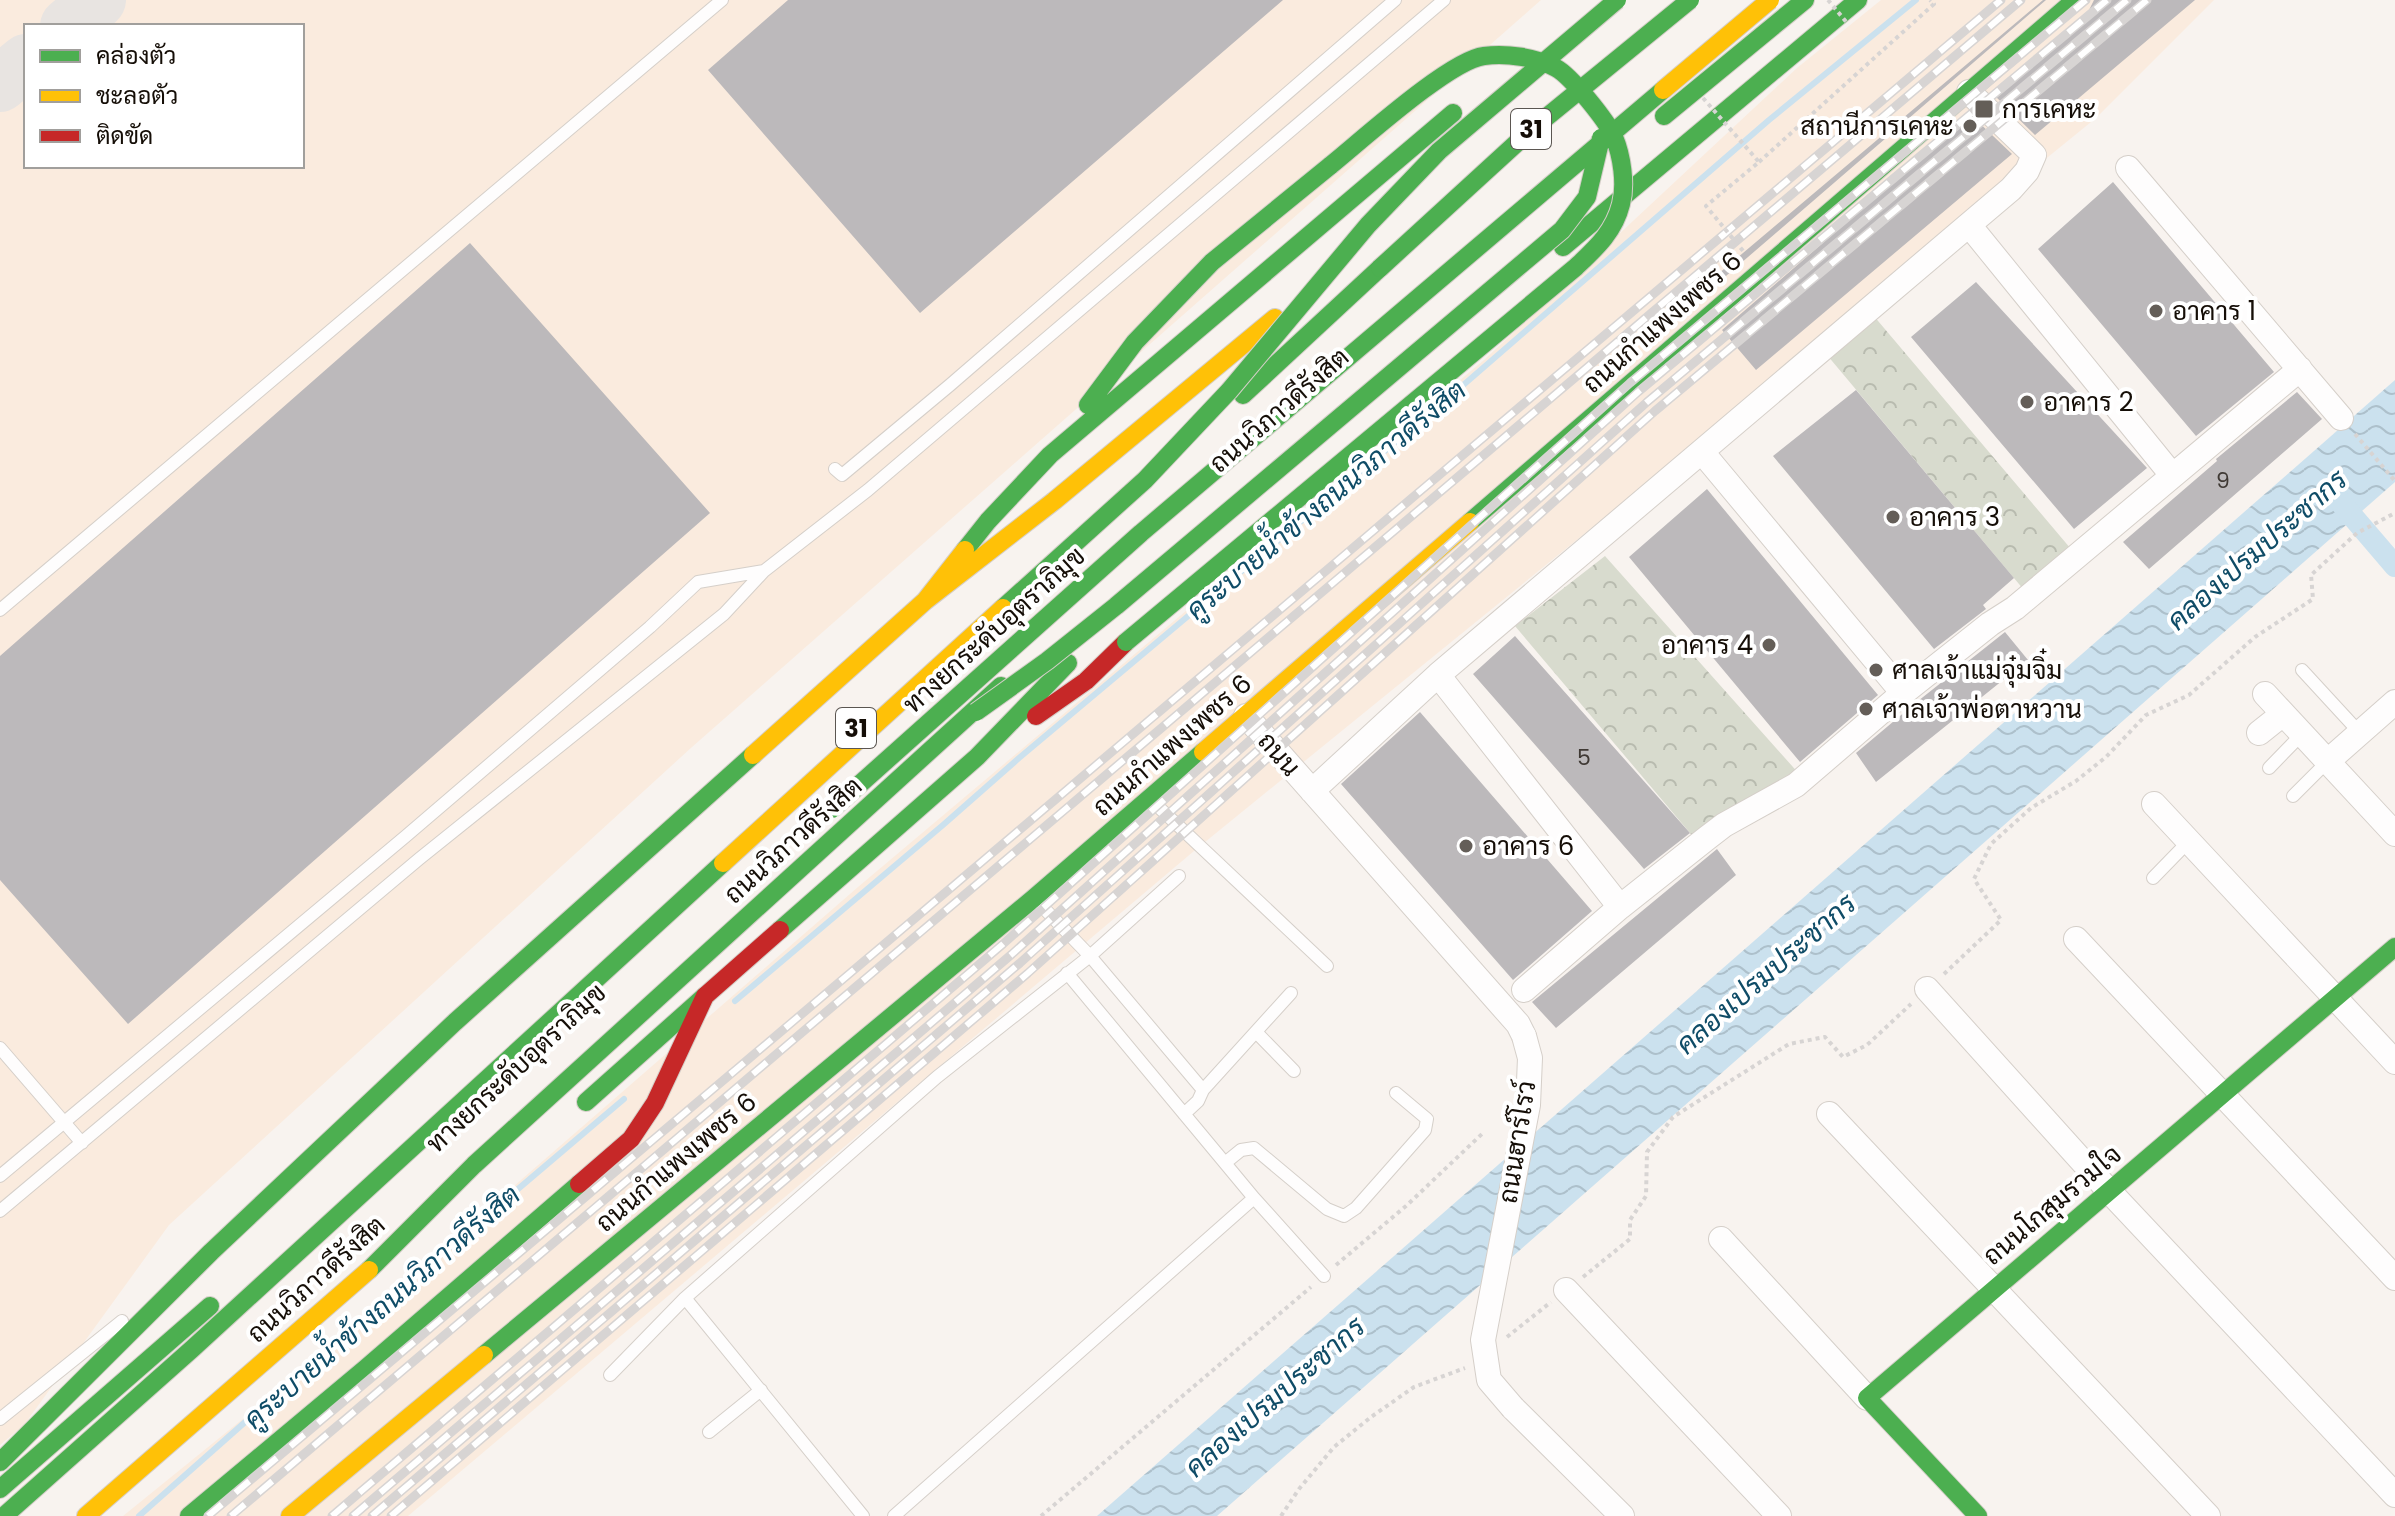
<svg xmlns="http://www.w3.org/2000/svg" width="2395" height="1516" font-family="Poppins,Sarabun,sans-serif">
	<defs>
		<pattern id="park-crowns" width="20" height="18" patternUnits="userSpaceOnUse" patternTransform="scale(2)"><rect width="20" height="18" fill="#d8dbce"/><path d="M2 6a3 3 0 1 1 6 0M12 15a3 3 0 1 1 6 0" fill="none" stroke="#b8bbaf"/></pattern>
		<pattern id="water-waves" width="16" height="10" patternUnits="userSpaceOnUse" patternTransform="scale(2)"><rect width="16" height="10" fill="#cbe1ee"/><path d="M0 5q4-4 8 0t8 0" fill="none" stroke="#adc0cb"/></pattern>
	</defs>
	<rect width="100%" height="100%" fill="#f8f3ef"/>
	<path fill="#faebde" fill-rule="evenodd" d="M0,0h1541l-849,747 -523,478 -145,200 -24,20zM26,26h276v140h-276z
		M1881,0h333l-118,118 -902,733 -786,665h-285l169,-137 566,-492 626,-527 313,-292z"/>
	<path fill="url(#park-crowns)" d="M1873,315l198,234 -47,41 -197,-235z
		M1605,556l196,220 -105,64 -181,-214z"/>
	<path fill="url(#water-waves)" d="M2395,380v102l-1178,1034h-120z"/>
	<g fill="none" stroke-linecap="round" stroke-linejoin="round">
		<path stroke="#cbe1ee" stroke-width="6" d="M735,1001l208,-176 76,-67 442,-371 308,-267 147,-120
			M139,1516l140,-124 345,-293"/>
		<path stroke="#cbe1ee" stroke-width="22" d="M2336,497l59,69"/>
		<path stroke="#e8e4e1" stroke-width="56" d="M68,26l30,-26
			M0,84l26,-22"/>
	</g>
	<path fill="#bcb9bb" d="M788,0h495l-363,313 -212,-243z
		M2043,0h3l-349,301 -5,-5z
		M2094,0h101l-160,135 -41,-40 93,-81z
		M1971,115l41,39 -256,216 -34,-40z
		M2113,182l161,190 -78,64 -158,-187z
		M470,243l240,270 -582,511 -128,-144v-224z
		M1976,282l171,186 -73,61 -163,-192z
		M1856,390l158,188 -31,27 3,4 -52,40 -161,-193z
		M2297,392l25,27 -173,150 -26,-27 94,-81 -1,-2z
		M1707,489l171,206 -78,67 -171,-205z
		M2005,632l23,28 -152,122 -20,-29 57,-48z
		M1515,636l175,197 -46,36 -171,-195z
		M1420,712l172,199 -79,69 -172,-196z
		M1717,849l19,26 -180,153 -24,-26z"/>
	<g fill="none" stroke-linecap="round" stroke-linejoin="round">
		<defs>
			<path id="lane" d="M835,469l7,6 108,-90 445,-385
				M0,610l722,-610
				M2302,670l58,63
				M2269,768l33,-34
				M2293,796l35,-35
				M1150,799l177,167
				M2153,878l35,-36
				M1034,898l56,58 113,134
				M1067,973l187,225 70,78
				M1256,1032l38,39
				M0,1048l82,95
				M1184,1114l14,-13 5,-11 88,-97
				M1225,1163l16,-13 13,-2 73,61 17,7 12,-8 69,-78 2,-11 -31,-26
				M0,1176l406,-340 244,-209 48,-45 66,-11
				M0,1211l419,-352 305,-245 40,-43 104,-81 576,-490
				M685,1298l178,218
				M610,1375l75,-77 252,-221 153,-121 89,-80
				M0,1419l122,-98
				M709,1432l52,-42
				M894,1516l360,-318"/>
			<path id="street" d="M2128,168l213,250
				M1969,225l203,250
				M1702,452l201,241
				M1438,675l182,232
				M2265,694l130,140
				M1246,716l272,308 6,12
				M2259,733l24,-19
				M2328,761l67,-59
				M1312,791l126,-116 573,-486 16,-18 7,-16 -65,-63
				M2154,804l241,258
				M2076,939l319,339
				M1927,989l182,202 286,304
				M1524,990l96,-83 87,-69 17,-13 72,-40 107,-92 87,-69 25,-16 285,-239
				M1829,1114l379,402
				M1721,1239l146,159
				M1566,1290l213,226
				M1513,1408l109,108"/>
			<path id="fast" d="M1664,116l141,-116
				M1563,247l295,-247
				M1243,395l137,-127
				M1088,405l47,-63 77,-80 119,-97
				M1470,522l605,-522
				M965,550l23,-29 62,-66 403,-342
				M780,930l197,-173 91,-94
				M586,1102l119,-106
				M369,1270l105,-105 527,-479
				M484,1355l550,-457 169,-146
				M0,1462l211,-210 244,-230 298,-267
				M0,1489l210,-183
				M189,1516l176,-147 214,-185
				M1978,1516l-111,-118 528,-451"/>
			<path id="slow" d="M925,601l129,-100 221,-183
				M1203,752l267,-230
				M753,755l172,-154 40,-51
				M86,1516l283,-246
				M290,1516l194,-161"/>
			<path id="jam" d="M1036,716l50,-35 40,-39
				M579,1184l52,-45 24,-36 50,-107 75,-66"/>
		</defs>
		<use href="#lane" stroke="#d5cfc9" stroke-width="14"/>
		<use href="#street" stroke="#d5cfc9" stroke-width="26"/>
		<use href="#fast" stroke="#d5cfc9" stroke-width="20"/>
		<use href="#slow" stroke="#d5cfc9" stroke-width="20"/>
		<use href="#jam" stroke="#d5cfc9" stroke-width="20"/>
		<path stroke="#d7d4d3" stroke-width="4" stroke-dasharray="4 4" stroke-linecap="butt" d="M1759,162l175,-158 -4,-4
			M2355,434l40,47
			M1944,974l57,-54 -27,-41 17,-35 40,-36 45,-27 30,-24 40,-42 43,-20 66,-58 58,-38 -2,-24 46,-42 38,-20
			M1336,1265l70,-59 77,-73
			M1583,1277l47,-38v-19l16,-24 1,-44 26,-35 116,-73 36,-7 18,20 24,-12 44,-41
			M1507,1337l44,-35
			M1041,1516l270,-229
			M1281,1516l18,-27 35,-42 37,-30 43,-30 51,-19"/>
		<use href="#lane" stroke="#fefdfd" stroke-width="12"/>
		<use href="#street" stroke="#fefdfd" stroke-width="24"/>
		<use href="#fast" stroke="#4caf50" stroke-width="18"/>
		<use href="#slow" stroke="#ffc107" stroke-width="18"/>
		<use href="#jam" stroke="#c62828" stroke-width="18"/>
		<defs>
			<path id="rail" d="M208,1516l1793,-1516
				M231,1516l1790,-1516
				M332,1516l671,-572 627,-561 456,-383
				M353,1516l659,-562 626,-562 469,-392
				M372,1516l648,-553 627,-561 480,-402
				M391,1516l637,-543 627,-562 492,-411"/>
		</defs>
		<use href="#rail" stroke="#d7d4d3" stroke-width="9"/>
		<use href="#rail" stroke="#fff" stroke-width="6" stroke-dasharray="18" stroke-linecap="butt"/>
		<defs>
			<path id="street-bridge" d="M1513,1408l-24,-28 -6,-40 45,-235 2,-47 -6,-22"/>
			<path id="fast-bridge" d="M1380,268l152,-139 158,-129
				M1003,608l142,-128 84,-89 139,-166 71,-74 178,-151
				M1126,642l450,-375c20,-19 38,-35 45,-63 5,-20 1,-48 -7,-67 -7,-16 -43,-61 -58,-69 -20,-11 -50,-15 -72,-12 -34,4 -122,84 -153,109
				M976,712l71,-51 69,-55 446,-376 25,-33 14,-59
				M832,809l309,-276 522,-443
				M4,1516l188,-167 531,-486"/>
			<path id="slow-bridge" d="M1663,90l107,-90
				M723,863l280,-255"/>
		</defs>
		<use href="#street-bridge" stroke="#d5cfc9" stroke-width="26" stroke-linecap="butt"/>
		<use href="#fast-bridge" stroke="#d5cfc9" stroke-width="20" stroke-linecap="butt"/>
		<use href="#slow-bridge" stroke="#d5cfc9" stroke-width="20" stroke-linecap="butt"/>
		<path stroke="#d7d4d3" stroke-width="4" stroke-dasharray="4 4" stroke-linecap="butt" d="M1828,0l20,24
			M1703,98l56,64 -53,44 38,46"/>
		<use href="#street-bridge" stroke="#fefdfd" stroke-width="24"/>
		<use href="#fast-bridge" stroke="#4caf50" stroke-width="18"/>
		<use href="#slow-bridge" stroke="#ffc107" stroke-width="18"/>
	</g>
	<g fill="#645e58" stroke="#fff" stroke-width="3">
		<rect x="1974" y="99" width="20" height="20" rx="4"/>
		<circle cx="1970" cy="126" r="8"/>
		<circle cx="2156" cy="311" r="8"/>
		<circle cx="2027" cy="402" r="8"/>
		<circle cx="1893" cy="517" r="8"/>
		<circle cx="1769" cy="645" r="8"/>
		<circle cx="1876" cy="670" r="8"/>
		<circle cx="1866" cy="709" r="8"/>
		<circle cx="1466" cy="846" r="8"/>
	</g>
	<g text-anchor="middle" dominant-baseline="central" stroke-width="8" stroke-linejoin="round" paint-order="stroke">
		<g font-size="22" fill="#3f3934">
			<text x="2223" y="480">9</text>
			<text x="1584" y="757">5</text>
		</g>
		<g fill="#fff" stroke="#5b5651" stroke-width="2">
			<rect x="1511" y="109" width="40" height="40" rx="6"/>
			<rect x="836" y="708" width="40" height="40" rx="6"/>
		</g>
		<g font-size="24" font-weight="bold" fill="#150e07">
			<text x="1531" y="129">31</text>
			<text x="856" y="728">31</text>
		</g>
		<g font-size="26" fill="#150e07" stroke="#fff" text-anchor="start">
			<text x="2002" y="109">การเคหะ</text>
			<text x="1954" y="126" text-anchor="end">สถานีการเคหะ</text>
			<text x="2172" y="311">อาคาร 1</text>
			<text x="2043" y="402">อาคาร 2</text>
			<text x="1909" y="517">อาคาร 3</text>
			<text x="1753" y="645" text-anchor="end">อาคาร 4</text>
			<text x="1892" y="670">ศาลเจ้าแม่จุ๋มจิ๋ม</text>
			<text x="1882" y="709">ศาลเจ้าพ่อตาหวาน</text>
			<text x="1482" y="846">อาคาร 6</text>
		</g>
		<g font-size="26" fill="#150e07" stroke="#fff">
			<text transform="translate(1662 322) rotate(-41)">ถนนกำแพงเพชร 6</text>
			<text transform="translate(1279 410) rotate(-41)">ถนนวิภาวดีรังสิต</text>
			<text transform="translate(994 630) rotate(-42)">ทางยกระดับอุตราภิมุข</text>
			<text transform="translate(1172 745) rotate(-41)">ถนนกำแพงเพชร 6</text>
			<text transform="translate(1279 754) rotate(49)">ถนน</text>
			<text transform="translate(793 840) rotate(-42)">ถนนวิภาวดีรังสิต</text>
			<text transform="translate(516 1068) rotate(-43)">ทางยกระดับอุตราภิมุข</text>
			<text transform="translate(1517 1142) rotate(-81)">ถนนฮาร์โรว์</text>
			<text transform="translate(676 1162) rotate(-40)">ถนนกำแพงเพชร 6</text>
			<text transform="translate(2052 1205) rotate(-40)">ถนนโกสุมรวมใจ</text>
			<text transform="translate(316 1279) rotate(-42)">ถนนวิภาวดีรังสิต</text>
		</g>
		<g font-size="28" font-style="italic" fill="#0f4c67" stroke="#fff">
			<text transform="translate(1326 500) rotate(-40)">คูระบายน้ำข้างถนนวิภาวดีรังสิต</text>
			<text transform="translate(2257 550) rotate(-41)">คลองเปรมประชากร</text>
			<text transform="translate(1766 974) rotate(-41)">คลองเปรมประชากร</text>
			<text transform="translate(382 1307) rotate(-41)">คูระบายน้ำข้างถนนวิภาวดีรังสิต</text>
			<text transform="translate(1275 1397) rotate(-41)">คลองเปรมประชากร</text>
		</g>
	</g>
	<rect x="24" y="24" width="280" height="144" fill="#ffffff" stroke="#a19f9c" stroke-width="2"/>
	<rect x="40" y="50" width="40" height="12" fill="#4caf50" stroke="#a19f9c" stroke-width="2"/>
	<text x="96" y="64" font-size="24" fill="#150e07">คล่องตัว</text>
	<rect x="40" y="90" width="40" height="12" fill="#ffc107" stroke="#a19f9c" stroke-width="2"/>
	<text x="96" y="104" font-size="24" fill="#150e07">ชะลอตัว</text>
	<rect x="40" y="130" width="40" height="12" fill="#c62828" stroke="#a19f9c" stroke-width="2"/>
	<text x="96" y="144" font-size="24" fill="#150e07">ติดขัด</text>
</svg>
